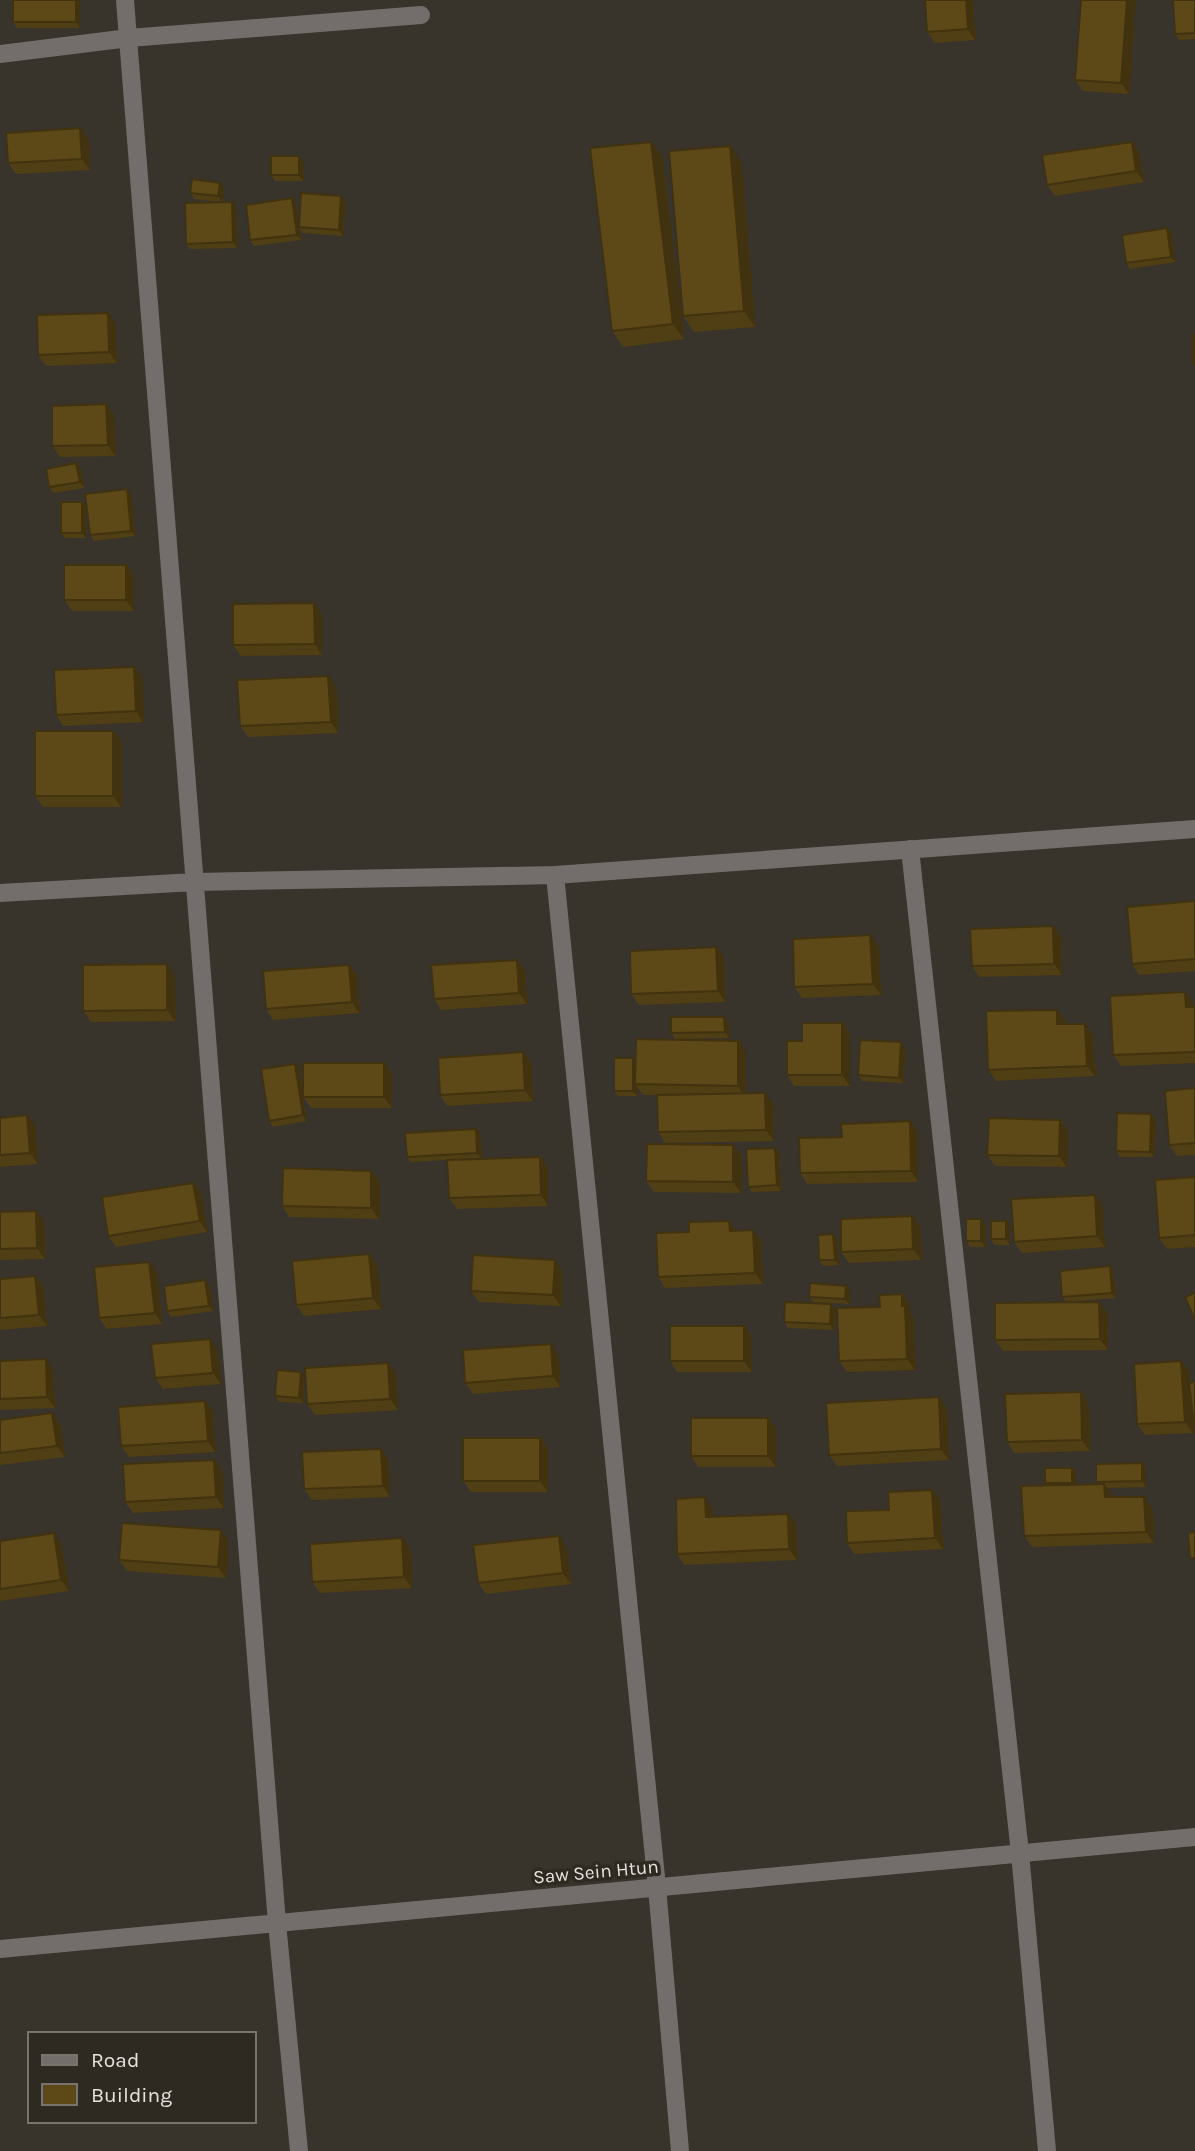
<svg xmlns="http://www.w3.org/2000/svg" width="1195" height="2151" font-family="Karla,sans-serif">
	<rect width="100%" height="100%" fill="#38342b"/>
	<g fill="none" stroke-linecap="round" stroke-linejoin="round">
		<path stroke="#736e6c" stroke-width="18" d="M125,0l152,1923 22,228
			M0,54l129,-16 292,-23
			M910,849l110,1004 27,298
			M555,875l102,1012 23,264
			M0,893l195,-11 360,-7 640,-46
			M0,1949l1195,-112"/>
	</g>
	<path fill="#503e14" d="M80,0v28h-63l-4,-6z
		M925,0h48l2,40 -40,3 -8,-11z
		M1081,0h54l-6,94 -46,-3 -8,-11z
		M1195,0v39l-16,1 -4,-6z
		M80,128l8,11 2,31 -74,4 -8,-11z
		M1132,142l7,11 5,29 -89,14 -8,-11z
		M299,156l4,6v19h-28l-4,-6z
		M662,157l22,182 -61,8 -11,-16z
		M741,162l14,165 -61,5 -11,-16z
		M224,188l-2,14 -28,-3 -4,-6z
		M341,196l4,5 -2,35 -41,-3 -3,-5 2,12 -47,6 -4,-6 46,-36 3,22z
		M232,202l4,5 1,41 -47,1 -4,-5z
		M1167,228l4,6 4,28 -45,7 -4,-6z
		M108,313l7,11 2,39 -71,3 -8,-11z
		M114,415l1,41 -55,1 -8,-11z
		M80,468l4,20 -31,5 -4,-6z
		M131,494l4,42 -41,5 -4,-6z
		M86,507v31h-21l-4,-5z
		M126,565l8,11v35h-62l-8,-11z
		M322,614v41l-81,1 -8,-11z
		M142,678l1,44 -80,4 -7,-11z
		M336,687l2,46 -90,4 -8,-11z
		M113,731l8,11v65h-78l-8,-11z
		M1195,901v70l-56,4 -7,-11z
		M1053,926l8,11 1,38 -83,2 -7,-11z
		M878,946l3,49 -79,3 -8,-11z
		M724,958l1,44 -86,3 -8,-11z
		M349,965l8,11 2,37 -86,7 -7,-11z
		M525,971l2,33 -86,6 -7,-11z
		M174,975l1,46 -84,1 -8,-11z
		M1185,992l8,11v4h2v56l-74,3 -8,-11z
		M1057,1010l8,11v3l28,11 2,41 -99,5 -8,-11z
		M724,1017l4,5 1,16 -54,1 -4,-6z
		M842,1023l8,11v52h-56l-7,-11 15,-34z
		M905,1048l-2,35 -41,-2 -4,-6z
		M746,1052l-1,41 28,11 1,37 -109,2 -7,-11 -1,-37h-14l-6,-8v9h-19l-4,-5 22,-30z
		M384,1063l8,11v34h-81l-8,-11z
		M531,1063l2,38 -86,5 -7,-11z
		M295,1064l4,6 7,51 -33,6 -4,-6z
		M1195,1088v67l-18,1 -8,-11z
		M0,1118l35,8 3,38 -38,3z
		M1060,1120l7,11v36l-72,-1 -8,-11z
		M1155,1120l-1,37h-34l-4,-6z
		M476,1129l4,5 1,24 -70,4 -4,-5z
		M918,1132v50l-111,2 -7,-11 42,-36z
		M733,1145l8,11v37l-87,-1 -8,-11z
		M779,1153l2,38 -29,1 -4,-5z
		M540,1157l8,11v38l-91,3 -8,-11z
		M371,1171l8,11v37l-90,-2 -7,-11z
		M1195,1177v70l-28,2 -8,-11z
		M193,1183l8,11 6,38 -91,15 -8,-11z
		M1095,1195l7,11 3,41 -83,6 -8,-11z
		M0,1212l44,10 1,37 -45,1z
		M912,1216l8,11 1,33 -72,3 -8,-11z
		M981,1219l4,6v22h-15l-4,-6z
		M1010,1227v18h-16l-3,-6z
		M736,1231l25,10 2,43 -98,4 -7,-11z
		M833,1234l4,6 2,25 -16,1 -4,-6z
		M369,1254l8,11 4,44 -77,7 -8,-11z
		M1110,1266l3,6 3,26 -50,4 -4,-5z
		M562,1271l-1,35 -82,-4 -8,-11z
		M157,1273l5,51 -55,5 -8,-11z
		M35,1276l8,11 4,39 -47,4v-51z
		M209,1285l4,26 -42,6 -4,-6z
		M850,1291l-1,13 -36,-2 -4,-5z
		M902,1294l8,11v8l3,4 2,53 -68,2 -8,-11 41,-54z
		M835,1310l-1,20 -46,-2 -4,-6z
		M1107,1313l1,37 -105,1 -8,-11z
		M744,1326l8,11v35h-75l-7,-11z
		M217,1350l4,34 -58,5 -8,-11z
		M558,1355l2,32 -87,7 -8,-11z
		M0,1361l53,9 2,38 -55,2z
		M1189,1372l4,61 -48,2 -8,-11z
		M396,1374l2,36 -83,5 -8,-11z
		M304,1377l-1,26 -24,-1 -4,-6z
		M1081,1392l7,11 2,48 -76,2 -7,-11z
		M205,1401l8,11 2,40 -86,5 -8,-11z
		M946,1408l3,52 -112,6 -8,-11z
		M52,1413l8,11 5,33 -65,8v-45z
		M768,1418l8,11v38h-78l-7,-11z
		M540,1438l8,11v43h-77l-8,-11z
		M214,1460l8,11 2,37 -91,5 -8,-11z
		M388,1460l2,37 -78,3 -8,-11z
		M1142,1463l4,6v18l-39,1 5,6v3l40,11 2,35 -122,4 -8,-11 22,-51 -1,-2 27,-15 4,5v11h21l-1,-2z
		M932,1490l8,11 3,48 -89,5 -7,-11 42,-33z
		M712,1508l1,9 83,8 1,35 -113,5 -7,-11z
		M559,1536l7,11 5,37 -85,10 -8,-11z
		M0,1541l61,3 8,47 -69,10z
		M228,1541l-2,37 -99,-7 -8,-11z
		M410,1549l2,39 -92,5 -8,-11z"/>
	<path fill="#413210" d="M76,0h4v28l-4,-6z
		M966,0h7l2,40 -7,-11z
		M1127,0h8l-6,94 -8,-11z
		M80,128l8,11 2,31 -8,-11z
		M651,142l11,15 22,182 -11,-15z
		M1132,142l7,11 5,29 -8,-11z
		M730,146l11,16 14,165 -11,-16z
		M299,156l4,6v19l-4,-6z
		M220,183l4,5 -2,14 -4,-6z
		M341,196l4,5 -2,35 -4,-6z
		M292,198l4,6 5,36 -4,-5z
		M232,202l4,5 1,41 -4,-6z
		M1167,228l4,6 4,28 -4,-5z
		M108,313l7,11 2,39 -8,-11z
		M106,404l8,11 1,41 -7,-11z
		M76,463l4,5 4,20 -4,-6z
		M127,489l4,5 4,42 -4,-5z
		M82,502l4,5v31l-4,-5z
		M126,565l8,11v35l-8,-11z
		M314,603l8,11v41l-7,-11z
		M134,667l8,11 1,44 -7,-11z
		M328,676l8,11 2,46 -7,-11z
		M113,731l8,11v65l-8,-11z
		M1053,926l8,11 1,38 -8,-11z
		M870,935l8,11 3,49 -8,-11z
		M716,947l8,11 1,44 -7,-11z
		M517,960l8,11 2,33 -8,-11z
		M167,964l7,11 1,46 -8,-11z
		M349,965l8,11 2,37 -7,-11z
		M1185,992l8,11v15l-7,-11z
		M1057,1010l8,11v14l-8,-11z
		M724,1017l4,5 1,16 -4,-6z
		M842,1023l8,11v52l-8,-11z
		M1085,1024l8,11 2,41 -8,-10z
		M738,1041l8,11 -1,45 -7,-11z
		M901,1042l4,6 -2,35 -4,-5z
		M523,1052l8,11 2,38 -8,-11z
		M633,1058l4,5 -2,21 2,3v9l-4,-5z
		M384,1063l8,11v34l-8,-11z
		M295,1064l4,6 7,51 -3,-6z
		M765,1093l8,11 1,37 -8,-11z
		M1151,1114l4,6 -1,37 -4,-5z
		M27,1115l8,11 3,38 -8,-11z
		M1060,1120l7,11v36l-8,-11z
		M910,1121l8,11v50l-7,-11z
		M476,1129l4,5 1,24 -4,-5z
		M733,1145l8,11v37l-8,-11z
		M775,1148l4,5 2,38 -4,-6z
		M540,1157l8,11v38l-7,-11z
		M371,1171l8,11v37l-8,-11z
		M193,1183l8,11 6,38 -7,-11z
		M1095,1195l7,11 3,41 -8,-11z
		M36,1211l8,11 1,37 -8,-11z
		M912,1216l8,11 1,33 -8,-11z
		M981,1219l4,6v22l-4,-6z
		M729,1221l8,11 -7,-1z
		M1006,1221l4,6v18l-4,-6z
		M753,1230l8,11 2,43 -8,-11z
		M833,1234l4,6 2,25 -4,-5z
		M369,1254l8,11 4,44 -8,-11z
		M555,1260l7,11 -1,35 -8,-11z
		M149,1262l8,11 5,51 -7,-11z
		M1110,1266l3,6 3,26 -4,-5z
		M35,1276l8,11 4,39 -8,-11z
		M205,1280l4,5 4,26 -4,-5z
		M846,1286l4,5 -1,13 -4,-5z
		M902,1294l8,11v8l3,4 2,53 -8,-11z
		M1099,1302l8,11 1,37 -8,-11z
		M831,1304l4,6 -1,20 -4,-6z
		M744,1326l8,11v35l-8,-11z
		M210,1339l7,11 4,34 -8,-11z
		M551,1344l7,11 2,32 -7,-11z
		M46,1359l7,11 2,38 -8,-11z
		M1181,1361l8,11 4,61 -8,-11z
		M388,1363l8,11 2,36 -8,-11z
		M301,1372l3,5 -1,26 -4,-5z
		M1081,1392l7,11 2,48 -8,-11z
		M939,1397l7,11 3,52 -8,-11z
		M205,1401l8,11 2,40 -7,-11z
		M52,1413l8,11 5,33 -8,-11z
		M768,1418l8,11v38l-8,-11z
		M540,1438l8,11v43l-8,-11z
		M381,1449l7,11 2,37 -7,-11z
		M214,1460l8,11 2,37 -8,-11z
		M1142,1463l4,6v18l-4,-6z
		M1072,1468l4,5v16l-4,-6z
		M1104,1484l8,10 1,14 -8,-11z
		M932,1490l8,11 3,48 -8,-11z
		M705,1497l7,11 2,20 -8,-11z
		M1144,1497l8,11 2,35 -8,-11z
		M788,1514l8,11 1,35 -8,-11z
		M221,1530l7,11 -2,37 -8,-11z
		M54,1533l7,11 8,47 -8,-11z
		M559,1536l7,11 5,37 -8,-11z
		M402,1538l8,11 2,39 -8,-11z"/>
	<path fill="#5d4817" stroke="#413210" stroke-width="2" d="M13,0h63v22h-63z
		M925,0h41l2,29 -41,3z
		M1081,0h46l-6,83 -46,-3z
		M1173,0h22v33l-20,1z
		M80,128l2,31 -74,4 -2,-30z
		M651,142l22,182 -61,7 -22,-183z
		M1132,142l4,29 -89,14 -5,-30z
		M730,146l14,165 -61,5 -14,-165z
		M271,156h28v19h-28z
		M192,179l28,4 -2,13 -28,-3z
		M301,193l40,3 -2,34 -40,-3z
		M292,198l5,37 -47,5 -4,-35z
		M232,202l1,40 -47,2 -1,-41z
		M1167,228l4,29 -45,6 -4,-28z
		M108,313l1,39 -71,3 -1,-40z
		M1193,335h2v29h-2z
		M106,404l2,41 -56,1v-40z
		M76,463l4,19 -31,5 -3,-18z
		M127,489l4,42 -41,4 -5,-41z
		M61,502h21v31h-21z
		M64,565h62v35h-62z
		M314,603l1,41 -82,1v-41z
		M134,667l2,44 -80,4 -2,-45z
		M328,676l3,46 -91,4 -3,-46z
		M35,731h78v65h-78z
		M1195,901v58l-63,5 -5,-57z
		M1053,926l1,38 -82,2 -2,-37z
		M870,935l3,49 -79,3 -1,-48z
		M716,947l2,44 -87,3 -1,-43z
		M517,960l2,33 -85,6 -3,-34z
		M167,964v46l-84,1v-46z
		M349,965l3,37 -86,7 -3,-38z
		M1185,992l1,15h9v45l-82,3 -3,-59z
		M1057,1010v14h28l2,42 -99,4 -2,-59z
		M671,1017h53l1,15 -54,1z
		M802,1023h40v52h-55v-34h15z
		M636,1039l102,2v45l-103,-2z
		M860,1040l41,2 -2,36 -41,-3z
		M523,1052l2,38 -85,5 -2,-37z
		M614,1058h19v33h-19z
		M303,1063h81v34h-81z
		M295,1064l8,51 -34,6 -8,-52z
		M1195,1088v55l-26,2 -4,-54z
		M765,1093l1,37 -108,2 -1,-37z
		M1117,1113l34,1 -1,38 -34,-1z
		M27,1115l3,38 -30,2v-37z
		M989,1118l71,2 -1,36 -72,-1z
		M910,1121l1,50 -111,2 -1,-35 43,-1 -1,-13z
		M476,1129l1,24 -70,4 -2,-24z
		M647,1144l86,1v37l-87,-1z
		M775,1148l2,37 -29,2 -2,-38z
		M540,1157l1,38 -92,3 -2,-38z
		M283,1168l88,3v37l-89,-2z
		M1195,1177v58l-36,3 -4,-58z
		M193,1183l7,38 -92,15 -6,-39z
		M1095,1195l2,41 -83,6 -3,-43z
		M36,1211l1,37 -37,1v-37z
		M912,1216l1,33 -72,3v-33z
		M966,1219h15v22h-15z
		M729,1221l1,10 23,-1 2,43 -97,4 -2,-44 33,-1v-10z
		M991,1221h15v18h-15z
		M833,1234l2,26h-16l-1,-25z
		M369,1254l4,44 -77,7 -4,-44z
		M473,1255l82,5 -2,35 -82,-4z
		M149,1262l6,51 -56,5 -5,-51z
		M1110,1266l2,27 -50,4 -2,-26z
		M35,1276l4,39 -39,3v-39z
		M205,1280l4,26 -42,5 -3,-25z
		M810,1283l36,3 -1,13 -36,-2z
		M1195,1293v27l-10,-23z
		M902,1294v12h3l2,53 -68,2 -2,-53 43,-1 -1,-12z
		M785,1302l46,2 -1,20 -46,-2z
		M1099,1302l1,37 -105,1v-37z
		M670,1326h74v35h-74z
		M210,1339l3,34 -58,5 -4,-34z
		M551,1344l2,32 -88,7 -2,-33z
		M46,1359l1,38 -47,2v-38z
		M1181,1361l4,61 -48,2 -3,-60z
		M388,1363l2,36 -83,5 -2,-36z
		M277,1370l24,2 -2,26 -24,-2z
		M1195,1382v52l-6,-51z
		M1081,1392l1,48 -75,2 -2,-48z
		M939,1397l2,52 -112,6 -3,-52z
		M205,1401l3,40 -87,5 -3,-39z
		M52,1413l5,33 -57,7v-33z
		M691,1418h77v38h-77z
		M463,1438h77v43h-77z
		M381,1449l2,37 -79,3 -2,-37z
		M214,1460l2,37 -91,5 -2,-38z
		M1142,1463v18l-46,1v-18z
		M1045,1468h27v15h-27z
		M1104,1484l1,13h39l2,35 -122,4 -3,-50z
		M932,1490l3,48 -88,5 -1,-32 43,-1 -1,-18z
		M705,1497l1,20 82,-3 1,35 -112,5 -1,-55z
		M122,1523l99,7 -3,37 -99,-7z
		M1195,1532v26h-5l-2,-25z
		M54,1533l7,47 -61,9v-48z
		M559,1536l4,37 -85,10 -5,-38z
		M402,1538l2,39 -92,5 -2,-38z"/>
	<g text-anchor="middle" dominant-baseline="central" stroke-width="7" stroke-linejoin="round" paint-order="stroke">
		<g font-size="19" fill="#e6e3de" stroke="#2e2a21">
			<text transform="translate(596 1872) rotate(-5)">Saw Sein Htun</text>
		</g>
	</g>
	<rect x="28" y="2032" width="228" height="91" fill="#2e2a21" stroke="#78746d" stroke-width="2"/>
	<rect x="42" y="2055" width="35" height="10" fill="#736e6c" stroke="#78746d" stroke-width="2"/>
	<text x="91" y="2067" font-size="21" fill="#e6e3de">Road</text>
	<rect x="42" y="2084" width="35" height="21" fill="#5d4817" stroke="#78746d" stroke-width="2"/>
	<text x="91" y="2102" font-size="21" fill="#e6e3de">Building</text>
</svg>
